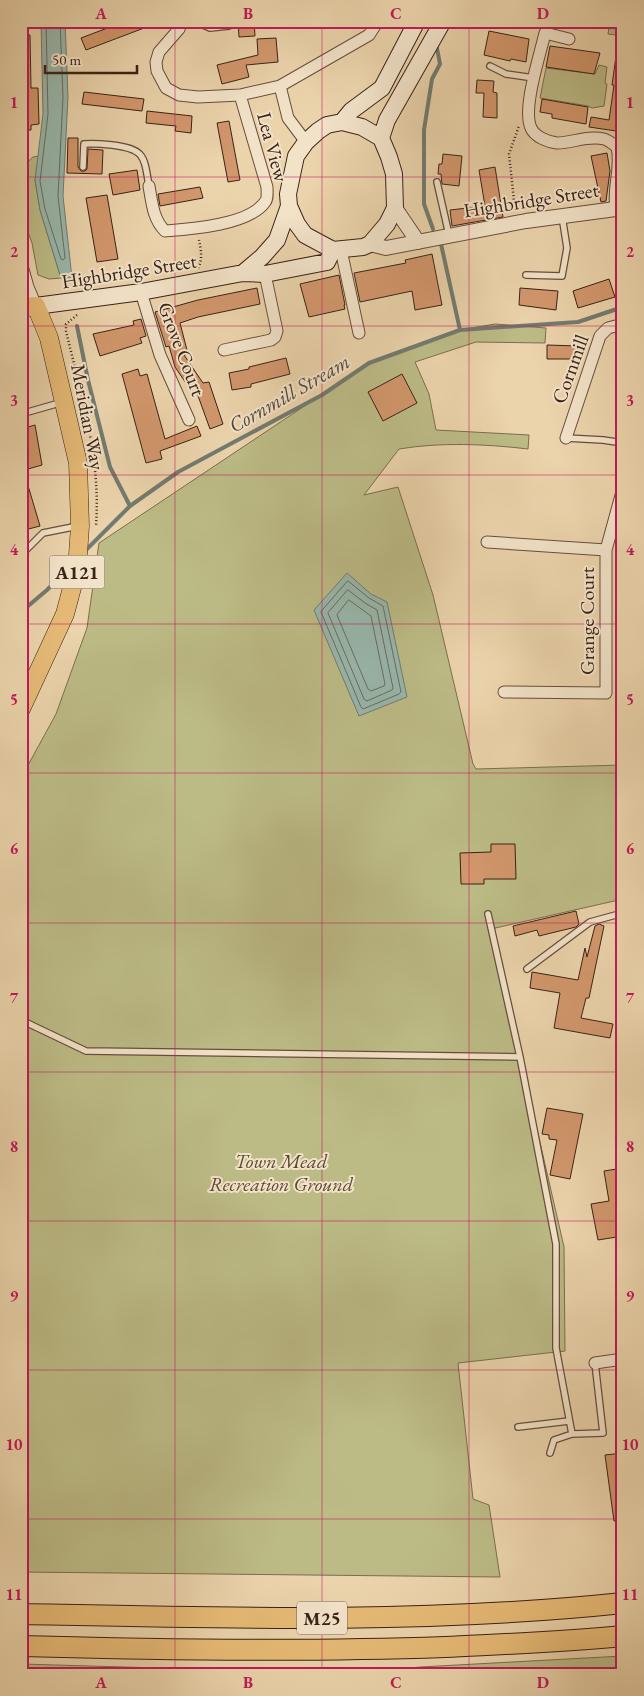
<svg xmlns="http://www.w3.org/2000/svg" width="644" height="1696" font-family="'EB Garamond',serif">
	<rect width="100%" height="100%" fill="#ebd3ab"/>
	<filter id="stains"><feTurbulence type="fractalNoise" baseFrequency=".004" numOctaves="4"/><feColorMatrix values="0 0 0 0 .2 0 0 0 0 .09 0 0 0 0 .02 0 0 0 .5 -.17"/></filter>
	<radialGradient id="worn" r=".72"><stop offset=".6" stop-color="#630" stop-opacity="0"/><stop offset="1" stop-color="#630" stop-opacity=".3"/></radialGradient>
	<path fill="#bcbb86" stroke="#7b6e4e" d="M610,21h13v15l-15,-2z
		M599,65l8,2 -2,16 2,1 -3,22 -12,2 -4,-2 -48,-8 6,-30 49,6z
		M39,156l-4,24 5,30 21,68 -12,1 -11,-4 -6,-32 -11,-30v-45l12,-11z
		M495,324l51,4 -1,15 -69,-1 -61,20 14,32 7,36 93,5 -1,14c-42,-5 -87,-7 -129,0l-35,46 34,-8 35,108 40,169 3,5 147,-4v134l-132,30 73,318 1,104 -107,12 15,136 16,6 11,72 -479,-5v-794l35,-64 31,-86 12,-85 270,-180 91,-33z
		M623,1656v19h-278l75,-8z
		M21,1664l172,5 66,6h-238z"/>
	<path fill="#98b7ac" stroke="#727b70" d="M41,21h24l3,76 -5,99 9,82h-11l-21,-68 -5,-30 8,-66z
		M347,573l24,21 16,8 20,95 -48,19 -45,-106z"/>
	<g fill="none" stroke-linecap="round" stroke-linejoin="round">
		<path stroke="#696c62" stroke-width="1" d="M46,21l2,93 -8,67 5,28 16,50 2,1 2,-2 -7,-62 5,-99 -3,-76
			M348,581l21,17 14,8 18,86 -2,2 -36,15 -2,-2 -40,-95z
			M348,590l17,13 12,7 16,78 -1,2 -25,11 -3,-2 -36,-86z
			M349,600l22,16 14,68 -1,2 -13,5 -3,-2 -31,-74z"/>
		<path stroke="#727b70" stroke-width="4" d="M433,229l-9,-25v-74l8,-51 8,-15 -4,-21
			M441,244l19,86
			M77,326l11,54 22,87 20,39
			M85,551l45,-45 48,-34 144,-77 47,-32 91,-33 118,-8 45,-15
			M21,612l26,-22 24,-25"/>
	</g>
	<path fill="#d2976c" stroke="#3a2217" d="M126,21l34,1 -74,28 -5,-12z
		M238,21h16l1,15 -16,1z
		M489,31l40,8 -3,23 -15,-3 -1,2 -26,-6z
		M21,35h9l1,53h7l1,36 -8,1v5h-10z
		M276,38l2,24 -32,3 3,12 -27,7 -5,-19 41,-10 -1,-16z
		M550,46l50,7 -6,21 -48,-7z
		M617,49h6v83l-34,-5 2,-10 18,3 5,-35h-2z
		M477,80l17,1 -1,11 4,1v25l-14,-1 1,-24h-8z
		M84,92l60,7 -2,12 -60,-7z
		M542,99l46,8 -2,17 -34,-6v-4l-12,-2z
		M147,111l45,5 -1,17 -16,-2 1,-5 -30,-3z
		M229,121l11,59 -12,2 -11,-59z
		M68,138h10v29l3,4h4l2,-2 1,-20 15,1 -1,24 -35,-1z
		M607,153l3,18 -4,30 -5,1 -10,-46z
		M443,154l19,2 -3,30 -17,-2 -1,-10h-3l1,-10h3z
		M495,167l8,50 -51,9 -2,-16 35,-4 -6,-36z
		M137,170l3,20 -27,5 -4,-21z
		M200,187l3,11 -43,8 -2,-12z
		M107,195l11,64 -21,3 -11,-64z
		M432,254l10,51 -27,5 -3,-19 -52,11 -6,-29 52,-10 -1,-3z
		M339,275l6,30h-1l1,4 -36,8 -9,-33z
		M609,279l6,18 -37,11 -5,-17z
		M257,288l3,16 -62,13 -18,6 8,31 -4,1 19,28 6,-1 14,42 -13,5 -17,-47 -5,4 -13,-19 -6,-21 -3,1 -11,-35 43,-12z
		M520,288l38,3 -2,19 -37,-5z
		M141,319l5,17 -6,2 2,5 -42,13 -7,-22 41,-9 -1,-4z
		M547,345l31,1v13h-31z
		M286,358l4,16 -39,10v3l-19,3 -3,-17 20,-4v-2z
		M138,369l2,7 7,-2 18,65 32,-13 4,10 -41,15 2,8 -16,4 -24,-89z
		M402,374l15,29 -34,18 -15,-29z
		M35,425l7,40 -21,6v-42z
		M24,472l16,54 -19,5v-58z
		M491,844h24l1,35h-32v5h-23l-1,-31 31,-1z
		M576,911l3,13 -3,3 -37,9 -2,-6 -22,6 -2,-10z
		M599,924l5,2 -15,72h-3l-5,20 32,6 -3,14 -56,-10 6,-35 -30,-5 2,-16 46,8 7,-32 2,9 8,-31z
		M547,1108l36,6 -13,65 -20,-4 7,-35 -8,-1v-4l-7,-1z
		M623,1168v68l-25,4 -7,-36 18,-3 -5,-30z
		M623,1453v67l-9,1 -9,-66z"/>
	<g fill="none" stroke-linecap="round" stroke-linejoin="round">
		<defs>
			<path id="service" d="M194,21l16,7 19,-2
				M490,66l16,8 28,4
				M83,167l1,-23c10,-1 19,0 28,1 33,4 32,11 37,41
				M437,182l12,53
				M526,275l36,1 5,-28 -5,-32
				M21,414l42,-12
				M566,438l37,2 20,3
				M21,555l22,-22 35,-7
				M488,914l32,143 36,187v104l16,86
				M527,969l63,-47 33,-9
				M21,1020l65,31 434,6
				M518,1427l51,-6
				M550,1453l4,-13 18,-6 31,-1 -8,-70"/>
			<path id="minor" d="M182,21l-3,8 -20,23 -3,10 1,9 9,17 13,7 19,2 42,-2 40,-9 89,-51 9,-14
				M569,39l-24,-6c-5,22 -23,76 -14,95 4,9 17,14 26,15 15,0 31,-8 47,-4 4,1 9,5 13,8 5,23 -5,39 -1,62
				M280,86l8,32 18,24
				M149,186c3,17 4,33 16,45 26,-2 84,-6 100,-29 3,-3 2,-10 2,-15l-27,-92
				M341,250l18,83
				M21,262l7,25 8,19
				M141,292l19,63 29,65
				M224,350l47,-10 4,-3 2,-6 -12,-57
				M566,438l34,-102 8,-8 15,-4
				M487,542l119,8
				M504,692l102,1v-143l17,-62
				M595,1363l28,-4"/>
			<path id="tertiary" d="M395,208l23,34
				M370,244l16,4 140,-27 97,-13"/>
			<path id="secondary" d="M342,122l20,5 19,11 8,19 5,17 1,34 -8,16 -17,20 -7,3 -30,3 -28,-15 -8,-11 -8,-18 -1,-12 8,-38 10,-14 12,-11 9,-6z
				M342,122l9,-11 31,-23 35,-67
				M381,138l6,-18 56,-99
				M243,273l19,-16 15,-17 12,-34
				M36,306l105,-14 102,-19 22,1 62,-12 6,-12"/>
			<path id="primary" d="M21,308l15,-2 13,32 29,125 2,63 -3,43 -12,45 -44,95"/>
			<path id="motorway" d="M21,1614c201,4 402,10 602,-11
				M21,1646c142,4 283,6 424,1 59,-3 119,-5 178,-11"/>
		</defs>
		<use href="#service" stroke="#664e3c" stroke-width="8"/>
		<use href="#minor" stroke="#664e3c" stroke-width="13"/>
		<use href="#tertiary" stroke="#664e3c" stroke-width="16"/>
		<use href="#secondary" stroke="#3a2217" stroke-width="18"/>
		<use href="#primary" stroke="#3a2217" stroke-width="19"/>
		<use href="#motorway" stroke="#3a2217" stroke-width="22"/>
		<path stroke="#3a2217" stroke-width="2.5" stroke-dasharray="1 2.5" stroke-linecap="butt" d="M515,210l-6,-56 10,-28
			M198,268c5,-9 3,-18 1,-28
			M77,315l-11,9v7c15,63 35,129 30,194
			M21,735l6,-13"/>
		<use href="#service" stroke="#f2e2c8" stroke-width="5.5"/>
		<use href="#minor" stroke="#f2e2c8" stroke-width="11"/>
		<use href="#tertiary" stroke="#f2e2c8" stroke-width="14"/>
		<use href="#secondary" stroke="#f2e2c8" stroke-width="16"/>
		<use href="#primary" stroke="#e6ba76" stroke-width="18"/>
		<use href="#motorway" stroke="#e6ba76" stroke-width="20"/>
	</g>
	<path fill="none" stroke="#c2185b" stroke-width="1" stroke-opacity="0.55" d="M175,21v1654M322,21v1654M469,21v1654M21,177h602M21,326h602M21,475h602M21,624h602M21,773h602M21,923h602M21,1072h602M21,1221h602M21,1370h602M21,1519h602"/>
	<g text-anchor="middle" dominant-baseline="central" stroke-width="4" stroke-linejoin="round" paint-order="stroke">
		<g fill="#f2e2c8" stroke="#715c4c" stroke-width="1">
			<rect x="49.5" y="555.5" width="55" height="33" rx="4"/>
			<rect x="297" y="1601.5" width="50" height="33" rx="4"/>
		</g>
		<g font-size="19" font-weight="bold" fill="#3a2217">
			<text x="77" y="572">A121</text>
			<text x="322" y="1618">M25</text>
		</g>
		<g font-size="20" fill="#3a2217" stroke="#f2e2c8">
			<text transform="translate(273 147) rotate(75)">Lea View</text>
			<text transform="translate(531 200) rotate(-9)">Highbridge Street</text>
			<text transform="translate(129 271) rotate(-9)">Highbridge Street</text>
			<text transform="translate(182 349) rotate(69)">Grove Court</text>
			<text transform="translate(570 369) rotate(-70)">Cornmill</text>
			<text transform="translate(88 417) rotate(79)">Meridian Way</text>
			<text transform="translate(587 621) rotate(-90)">Grange Court</text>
		</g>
		<g font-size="20" font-style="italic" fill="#5a4833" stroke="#f2e2c8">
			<text x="281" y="1161">Town Mead<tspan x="281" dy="23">Recreation Ground</tspan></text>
		</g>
		<g font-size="21" font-style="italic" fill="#52473c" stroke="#f2e2c8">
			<text transform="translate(289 393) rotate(-30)">Cornmill Stream</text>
		</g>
	</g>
	<rect width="644" height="1696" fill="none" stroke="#ebd3ab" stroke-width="55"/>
	<path d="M45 65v8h92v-8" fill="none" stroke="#3a2217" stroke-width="2.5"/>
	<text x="52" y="65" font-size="15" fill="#3a2217" stroke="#f2e2c8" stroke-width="4" paint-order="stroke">50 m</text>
	<rect x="28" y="28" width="588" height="1640" fill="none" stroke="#c2185b" stroke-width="2"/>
	<g font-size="16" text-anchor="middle" font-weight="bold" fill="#c2185b">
		<text x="101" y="19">A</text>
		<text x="248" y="19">B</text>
		<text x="396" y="19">C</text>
		<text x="543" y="19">D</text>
		<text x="14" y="108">1</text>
		<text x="630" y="108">1</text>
		<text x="14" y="257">2</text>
		<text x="630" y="257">2</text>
		<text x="14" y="406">3</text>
		<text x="630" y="406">3</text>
		<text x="14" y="555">4</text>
		<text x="630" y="555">4</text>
		<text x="14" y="705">5</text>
		<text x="630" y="705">5</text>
		<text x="14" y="854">6</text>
		<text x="630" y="854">6</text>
		<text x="14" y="1003">7</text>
		<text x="630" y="1003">7</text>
		<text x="14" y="1152">8</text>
		<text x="630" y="1152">8</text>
		<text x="14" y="1301">9</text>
		<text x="630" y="1301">9</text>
		<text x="14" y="1450">10</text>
		<text x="630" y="1450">10</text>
		<text x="14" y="1600">11</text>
		<text x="630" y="1600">11</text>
		<text x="101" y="1688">A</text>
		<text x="248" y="1688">B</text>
		<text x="396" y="1688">C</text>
		<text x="543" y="1688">D</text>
	</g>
	<rect width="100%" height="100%" filter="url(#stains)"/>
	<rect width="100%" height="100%" fill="url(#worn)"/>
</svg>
